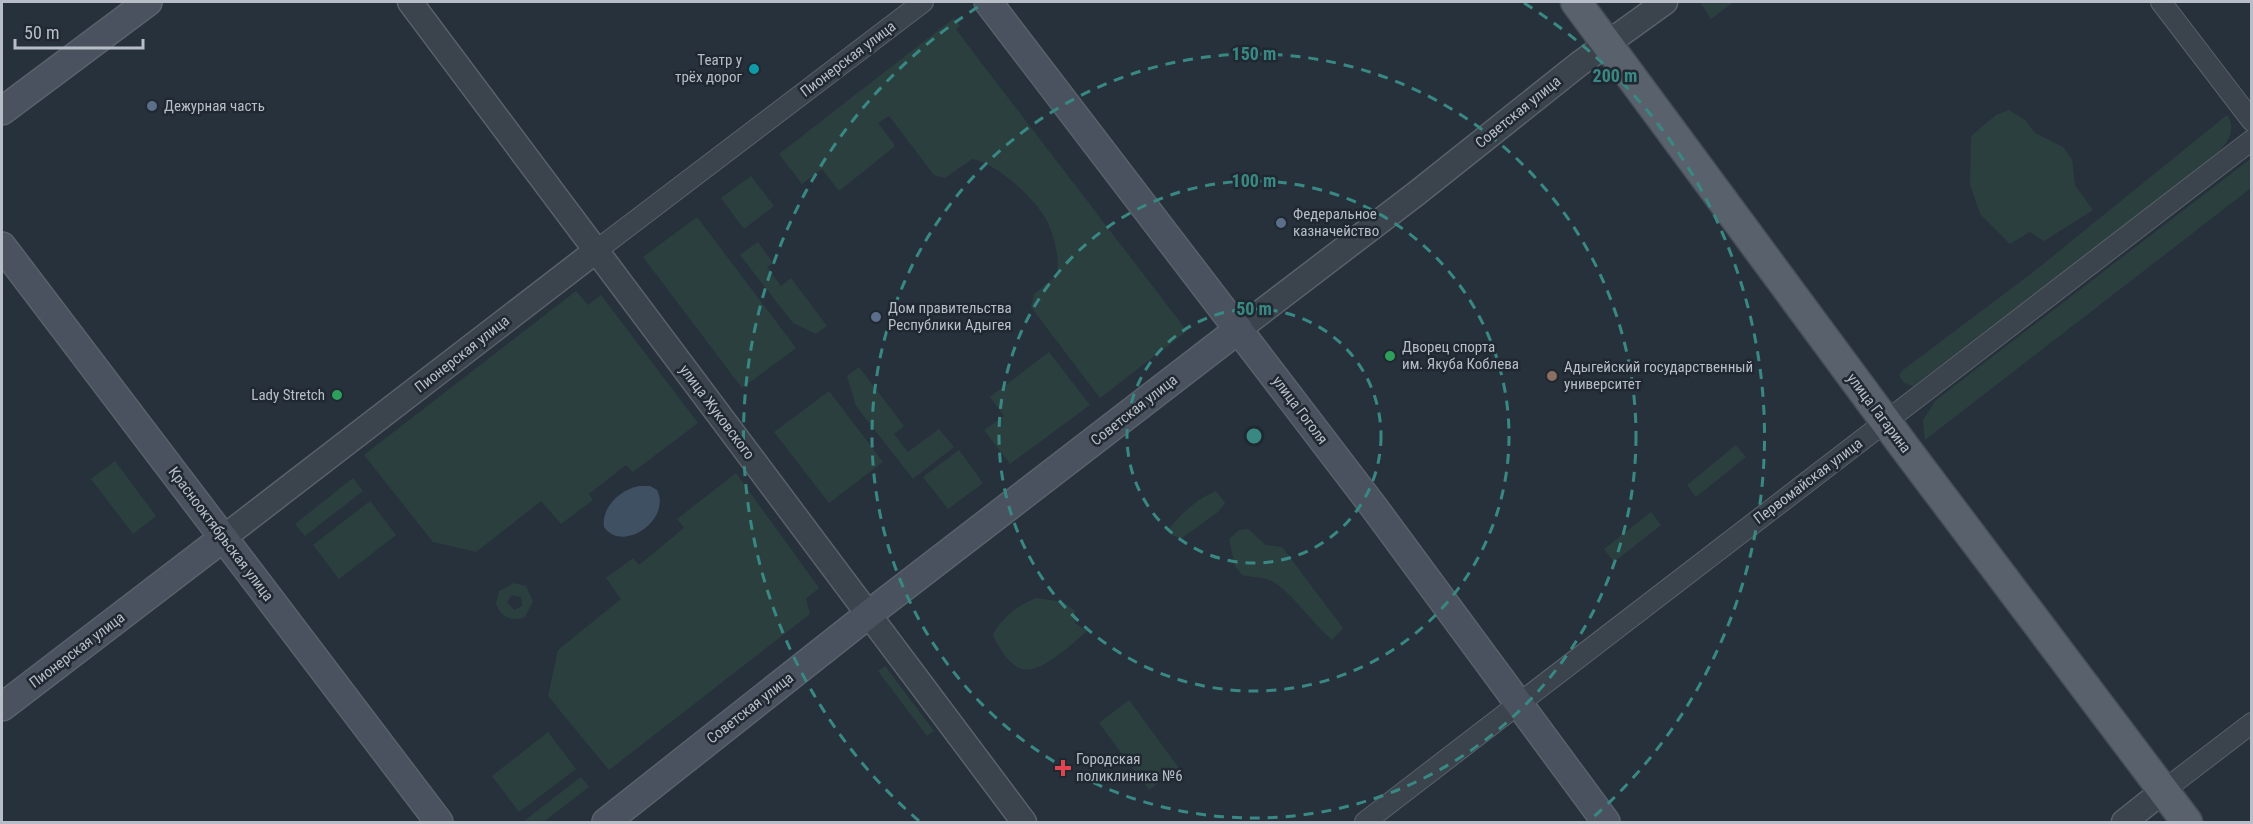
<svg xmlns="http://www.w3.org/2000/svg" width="2253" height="824" font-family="'Roboto Condensed',sans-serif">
	<rect width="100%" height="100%" fill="#27313c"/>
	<path fill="#2c3f3f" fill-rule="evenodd" d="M1700,2h34l-23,17z
		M954,18l6,8 -4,3 17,23 214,279 -87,67 -69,-91 3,-13 23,-19c3,-16 -2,-35 -8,-50 -9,-23 -53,-63 -77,-66l-27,19 -11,-3 -45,-59 -11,7 16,21v3l-55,44 -17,-22 -20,15 -23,-30z
		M2009,110l16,10 10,13 28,14 9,12 3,26 18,25 -49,31 -14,-9 -20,12 -30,-30 -10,-30 1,-48 25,-21z
		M2227,115c12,17 -4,32 -15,44l-299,227 -9,-3 -5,-8 4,-5 129,-97z
		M2249,160h2v28l-326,252 -2,-20 13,-20z
		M751,176l23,30 -30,23 -23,-31z
		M697,217l99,131 -54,40 -99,-131z
		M758,242l15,21 -6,4 14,19 10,-8 36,48 -11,8 -23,-11 -53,-68z
		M576,291l12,14 13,-10 97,128 -65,49 -7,-7 -37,29 4,6 -32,24 -20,-23 -65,51 -43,-10 -69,-87z
		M1049,352l41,53 -80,59 -26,-34 20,-14 -14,-19z
		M859,367l45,59 -10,8 14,18 31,-23 15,18 -41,32 -57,-73 -9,-30z
		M829,391l54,71 -54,41 -55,-71z
		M1736,445l10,12 -50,40 -9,-12z
		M959,450l24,33 -35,26 -25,-32z
		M115,461l41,55 -23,18 -42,-55z
		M736,473l83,115 -13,11 4,15 -201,156 -61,-74 10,-46 63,-51 -15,-21 27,-20 6,7 45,-37 -7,-9z
		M353,478l10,13 -58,45 -10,-12z
		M1216,491l9,12 -7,9 -36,26 -9,-2 -4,-7c12,-15 29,-31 47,-38z
		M370,501l26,34 -57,44 -26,-34z
		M1651,512l10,13 -47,37 -10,-13z
		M1248,529l18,16 16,2 61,81 -11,12c-17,-14 -45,-53 -62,-60 -8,-3 -19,-3 -28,-5l-7,-9 -6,-27 10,-9z
		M514,583l12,3 7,15 -8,16c-14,5 -25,0 -29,-14l3,-12zM512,595l9,2 1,9 -8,4 -7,-8z
		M1036,598l28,4 11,9v12l12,8c-14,12 -50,47 -68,37 -13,-7 -20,-21 -26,-33 9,-18 24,-29 43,-37z
		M885,666l49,65 -7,5 -49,-65z
		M1129,700l50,68 -30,22 -50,-67z
		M548,732l28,37 -57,43 -27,-36z
		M581,777l8,10 -46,35h-16l-2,-2z"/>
	<path fill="#3f5062" d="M639,486h11l7,4c15,29 -34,64 -53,37 -3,-20 17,-38 35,-41z"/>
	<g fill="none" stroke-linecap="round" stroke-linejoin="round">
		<defs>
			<path id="minor" d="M2161,2l91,119
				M597,250l326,-248
				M2163,791l89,-68
				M1365,822l887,-682"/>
			<path id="tertiary" d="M410,2l614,820
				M1239,329l178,-136 162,-129 86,-62
				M223,538l374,-288
				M2124,822l39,-31"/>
			<path id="secondary" d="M988,2l385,504 233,316
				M2,111l146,-109
				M2,246l437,576
				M2,707l221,-169
				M606,822l263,-208 370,-285"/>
			<path id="primary" d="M1576,2l330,447 281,373"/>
		</defs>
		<use href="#minor" stroke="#59616a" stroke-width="22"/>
		<use href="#tertiary" stroke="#59616a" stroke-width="27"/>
		<use href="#secondary" stroke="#59616a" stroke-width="30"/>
		<use href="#primary" stroke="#444c55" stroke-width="33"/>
		<use href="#minor" stroke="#3b434c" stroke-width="20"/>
		<use href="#tertiary" stroke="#3b434c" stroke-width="24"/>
		<use href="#secondary" stroke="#49525e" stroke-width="27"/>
		<use href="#primary" stroke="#59626c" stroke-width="30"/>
	</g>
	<g fill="none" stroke="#398884" stroke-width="3" stroke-dasharray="10 8">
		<circle cx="1254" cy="436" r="127"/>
		<circle cx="1254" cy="436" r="255"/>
		<circle cx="1254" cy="436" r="382"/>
		<path d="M919 821A510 510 0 0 1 984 3M1524 3A510 510 0 0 1 1589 821"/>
	</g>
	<circle fill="#0f9aa8" stroke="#202831" stroke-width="2" cx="754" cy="69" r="6"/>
	<g fill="#5c6f8a" stroke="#202831" stroke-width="2">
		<circle cx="152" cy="106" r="6"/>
		<circle cx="1281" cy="223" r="6"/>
		<circle cx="876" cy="317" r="6"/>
	</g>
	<g fill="#2e9e5b" stroke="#202831" stroke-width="2">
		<circle cx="1390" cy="356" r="6"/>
		<circle cx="337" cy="395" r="6"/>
	</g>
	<circle fill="#8d6e63" stroke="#202831" stroke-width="2" cx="1552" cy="376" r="6"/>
	<path fill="#e0444e" stroke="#202831" stroke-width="2" d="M1060 759h6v6h6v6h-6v6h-6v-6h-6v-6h6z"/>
	<g text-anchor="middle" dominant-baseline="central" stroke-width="5" stroke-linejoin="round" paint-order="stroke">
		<g font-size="15" fill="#b7bec7" stroke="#202831">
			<text transform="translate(848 59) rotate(-37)">Пионерская улица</text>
			<text transform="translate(1518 112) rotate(-39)">Советская улица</text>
			<text transform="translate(462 354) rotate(-38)">Пионерская улица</text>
			<text transform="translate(1134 410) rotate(-38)">Советская улица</text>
			<text transform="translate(1300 410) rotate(53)">улица Гоголя</text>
			<text transform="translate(717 412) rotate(53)">улица Жуковского</text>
			<text transform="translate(1879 413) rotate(53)">улица Гагарина</text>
			<text transform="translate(1808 481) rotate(-37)">Первомайская улица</text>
			<text transform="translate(221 534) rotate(53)">Краснооктябрьская улица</text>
			<text transform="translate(77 650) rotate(-37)">Пионерская улица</text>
			<text transform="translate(750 708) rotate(-38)">Советская улица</text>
		</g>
		<g font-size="15" fill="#b7bec7" stroke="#202831" text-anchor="start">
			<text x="742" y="60" text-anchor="end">Театр у<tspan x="742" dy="17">трёх дорог</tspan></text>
			<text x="164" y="106">Дежурная часть</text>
			<text x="1293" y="214">Федеральное<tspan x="1293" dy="17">казначейство</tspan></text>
			<text x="888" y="308">Дом правительства<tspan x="888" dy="17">Республики Адыгея</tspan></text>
			<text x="1402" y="347">Дворец спорта<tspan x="1402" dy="17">им. Якуба Коблева</tspan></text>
			<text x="1564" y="367">Адыгейский государственный<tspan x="1564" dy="17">университет</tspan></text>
			<text x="325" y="395" text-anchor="end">Lady Stretch</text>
			<text x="1076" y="759">Городская<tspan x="1076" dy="17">поликлиника №6</tspan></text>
		</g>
	</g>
	<circle cx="1254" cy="436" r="9" fill="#398884" stroke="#202831" stroke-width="3"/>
	<g font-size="18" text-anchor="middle" font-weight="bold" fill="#398884" stroke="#202831" stroke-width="5" stroke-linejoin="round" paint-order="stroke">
		<text x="1254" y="60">150 m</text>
		<text x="1615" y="82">200 m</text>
		<text x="1254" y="187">100 m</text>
		<text x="1254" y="315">50 m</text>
	</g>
	<rect width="2253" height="824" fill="none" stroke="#b7bec7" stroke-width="6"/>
	<path d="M15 39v9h128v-9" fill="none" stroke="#b7bec7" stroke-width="3"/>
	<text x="24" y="39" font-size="18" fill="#b7bec7" stroke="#202831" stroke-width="4.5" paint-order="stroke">50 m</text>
</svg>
